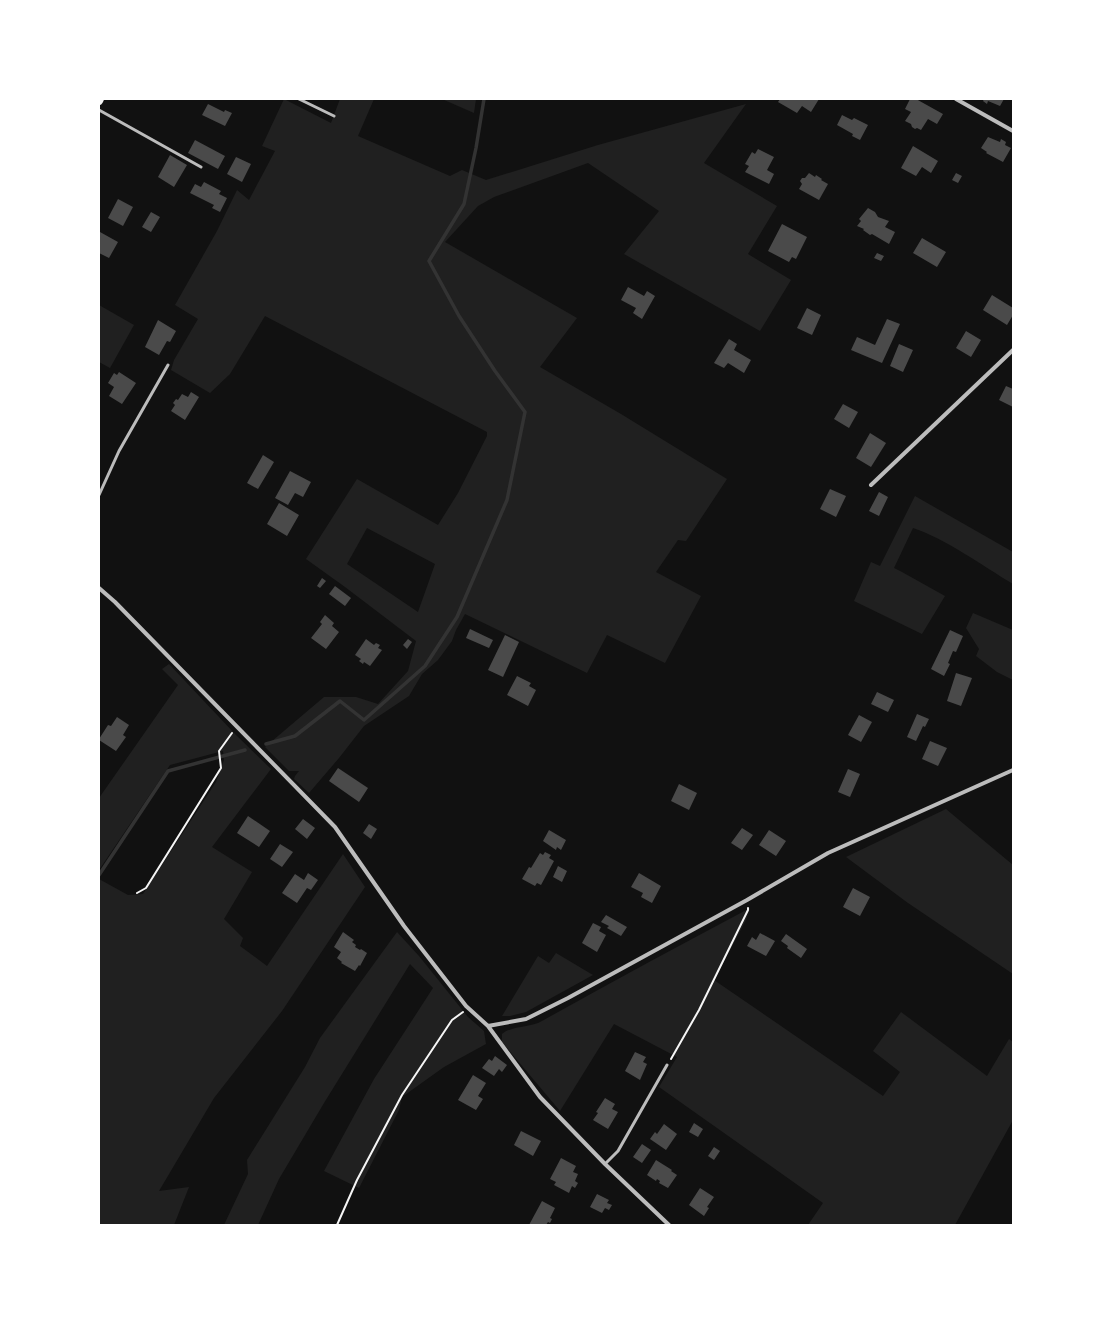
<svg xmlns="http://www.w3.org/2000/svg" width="1112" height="1324" font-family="Arial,sans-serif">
	<rect width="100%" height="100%" fill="#111"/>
	<path fill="#202020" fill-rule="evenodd" d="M284,99l47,24 9,-24h34l-16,37 92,40 12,-6 24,10 112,-35 148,-41 -42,59 73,43 -29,48 43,26 -31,51 -136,-77 35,-43 -71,-48 -94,34 -16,9 -33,36 132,76 -37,49 81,47 106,65 -41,62 -8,-1 -22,32 45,24 -36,67 -58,-28 -20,38 -122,-59 -9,16 -4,11 -14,19 -16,14 -13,22 -45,30 -25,32 -30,35 -15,-14 1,-3 4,-5h-10l-24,-24 59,-50h32l22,7 30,-33 8,-30 -71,-54 -39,-28 51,-80 81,46 20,-32 29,-57v-4l-222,-116 -35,58 -20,19 -39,-23 3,-10 24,-41 -23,-14 42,-74 20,-41 12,10 26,-49 -13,-5zM367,528l68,36 -17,48 -71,-48z
		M442,99h34l-2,14z
		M99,305l35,20 -24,43 -11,-6z
		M915,496l98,56v32c-30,-18 -67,-45 -100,-56l-19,40 8,4 43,24 -23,38 -68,-33 17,-39 9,4z
		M973,613l40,17v50l-16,-8 -21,-16 3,-7 -13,-21z
		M169,664l66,70 36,35 -59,78 40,25 -28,47 19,19 -3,8 27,20 76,-112 22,33 -83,124 -68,87 -55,93 30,-4 -15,38h-75v-346l29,16 15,-1 73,-112 8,-22 -1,-9 -53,14 -71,105v-72l79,-113 -16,-16z
		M946,809l67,56v109l-105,-71 -62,-46z
		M750,908l-4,12 -32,60 169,116 17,-24 -27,-21 28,-39 86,64 22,-37 4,3v78l-58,105h-147l15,-22 -164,-116 18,-30 -63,-33 -54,87 -58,-69v-8c11,-9 28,-6 40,-13 69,-39 139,-76 208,-113z
		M397,932l22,24 49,61 16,14 2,13 -42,23 -42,30 -3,13 -40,78 -35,-17 50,-92 59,-91 -23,-24 -86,139 -45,76 -21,46h-34l24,-51 -1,-14 58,-93 15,-29z
		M556,953l37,22 -67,37 -16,4h-8l36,-60 11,7z"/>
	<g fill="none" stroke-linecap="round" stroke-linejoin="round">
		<path stroke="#333" stroke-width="3.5" d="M266,744l29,-8 45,-35 24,19 61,-54 32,-49 50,-117 18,-88 -30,-41 -36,-55 -30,-55 35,-57 12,-56 8,-49
			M99,875l69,-104 77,-21"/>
	</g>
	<path fill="#4a4a4a" d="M780,99h39l-8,13 -9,-6 -5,7 -19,-11z
		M910,99h6l27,15 -6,10 -9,-5 -7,11 -4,-2 -2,1 -3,-2 -1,-3 -6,-3 6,-9 -6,-3z
		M984,99h20l-4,7 -12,-5 -1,3 -4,-3z
		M208,104l16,8 1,-2 7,3 -7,13 -23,-11z
		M842,115l10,5 2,-2 14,7 -8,15 -8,-4 1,-2 -16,-9z
		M988,137l12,5 1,-3 5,3 -1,3 6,3 -8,14 -17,-9 1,-1 -6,-4z
		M195,140l30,16 -7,13 -30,-16z
		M913,146l25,15 -7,12 -9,-6 -6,9 -15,-8z
		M758,149l16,8 -7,13 7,4 -5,10 -24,-12 4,-6 -4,-2 7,-12 3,2z
		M170,155l17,10 -13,22 -16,-10z
		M236,157l15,7 -9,18 -15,-8z
		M809,173l6,4 1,-2 6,4 -1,1 7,4 -9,16 -20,-11 3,-5 -2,-3 2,-3h3z
		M956,173l6,3 -4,7 -6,-3z
		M204,182l17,9 -2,3 8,4 -7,14 -8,-4 2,-3 -24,-12 5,-9 6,3z
		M118,199l15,8 -10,19 -15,-8z
		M868,208l7,4 3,5 11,4 -4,6 10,5 -6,12 -17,-10 -2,1 -7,-5 1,-1 -7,-3 4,-5 -2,-2z
		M151,212l9,5 -9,15 -9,-5z
		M782,224l25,13 -11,22 -4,-2 -3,5 -21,-11z
		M100,232l18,10 -9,16 -10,-5v-19z
		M922,238l24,14 -9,15 -24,-14z
		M877,253l7,3 -3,5 -7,-3z
		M628,287l16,9 3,-5 8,5 -13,23 -9,-6 3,-5 -15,-8z
		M992,295l21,13v7l-6,10 -24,-15z
		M807,308l14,7 -9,20 -15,-7z
		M887,319l13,5 -18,39 -31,-13 6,-13 18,8z
		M158,320l18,11 -6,11 -3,-1 -8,14 -14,-8z
		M966,331l15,9 -10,17 -15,-9z
		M729,339l8,5 -3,6 17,10 -7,13 -16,-10 -4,5 -10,-5z
		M899,344l14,6 -10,22 -13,-6z
		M119,372l17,11 -14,21 -13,-8 5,-9 -6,-4 6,-10 3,2z
		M1006,386l7,3v18l-14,-7z
		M191,392l8,5 -14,23 -14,-9 4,-6 -2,-2 3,-4 2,1 4,-6 6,3z
		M843,404l15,8 -9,16 -15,-9z
		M870,433l16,10 -15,24 -15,-9z
		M263,455l11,7 -16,27 -11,-6z
		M290,471l21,11 -8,15 -8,-4 -7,12 -13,-7z
		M830,489l16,7 -10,21 -16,-8z
		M879,492l9,5 -9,19 -10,-5z
		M279,503l20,12 -12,21 -20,-12z
		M322,578l4,3 -6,7 -3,-2z
		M335,586l16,12 -6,8 -16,-12z
		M325,615l9,8 -2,3 7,6 -13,17 -15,-11 11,-14 -2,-2z
		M470,629l23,11 -4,8 -23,-10z
		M950,630l13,6 -7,16 -3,-1 -5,12 2,1 -6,12 -13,-7z
		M505,635l14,7 -16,35 -15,-7z
		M366,639l8,6 2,-2 4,2 -2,3 4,2 -12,16 -6,-4 -1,2 -4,-3 2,-2 -6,-4z
		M408,639l4,3 -5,7 -4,-4z
		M956,673l16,5 -11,28 -14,-5z
		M517,676l14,7 -2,3 7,4 -8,16 -21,-11z
		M877,692l17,8 -6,12 -17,-8z
		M917,714l12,5 -4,8 -2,-1 -7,15 -9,-4z
		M859,715l13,7 -11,20 -13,-7z
		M117,717l12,8 -6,10 3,2 -10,14 -17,-11v-1l9,-14 3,1z
		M930,741l17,7 -9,18 -16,-7z
		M338,768l30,20 -9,14 -30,-21z
		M848,769l12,5 -10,23 -12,-5z
		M679,784l18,9 -8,17 -18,-9z
		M248,816l22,15 -11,16 -22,-14z
		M303,819l12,9 -8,11 -12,-10z
		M369,824l8,5 -6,10 -8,-6z
		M742,828l11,7 -11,15 -11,-7z
		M549,830l17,10 -5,10 -4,-3 -1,3 -13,-9z
		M769,830l17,11 -10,15 -17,-11z
		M280,844l13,8 -11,15 -12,-8z
		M545,852l6,3 -2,3 5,3 -13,24 -4,-2 -2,3 -13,-7 7,-12 2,1 9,-15 3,2z
		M558,866l9,5 -5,11 -9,-5z
		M308,873l10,7 -7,10 -4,-2 -10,15 -15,-10 13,-19 9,6z
		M639,873l22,13 -9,17 -11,-6 2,-4 -12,-6z
		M853,888l17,9 -10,19 -17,-9z
		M606,915l21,12 -6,9 -14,-8 2,-2 -8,-4z
		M593,923l8,4 -2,4 7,4 -9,17 -15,-9z
		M343,932l11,8 -2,2 4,3 -1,2 5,3 1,-1 6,4 -7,13 -1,-1 -4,6 -14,-8 1,-1 -5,-4 4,-6 -7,-5z
		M760,933l15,8 -9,15 -19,-10 5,-9 4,3z
		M786,934l21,15 -6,9 -14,-10 1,-2 -7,-5z
		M635,1052l11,5 -3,5 4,2 -7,16 -15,-9z
		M495,1056l12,9 -5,7 -3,-3 -5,7 -12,-8 7,-9 3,2z
		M473,1075l13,8 -8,13 5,3 -7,11 -18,-10z
		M605,1098l10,6 -3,5 6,3 -10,17 -15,-9 5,-7 -2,-1z
		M694,1123l9,6 -5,8 -9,-5z
		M664,1124l13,10 -11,16 -16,-11 5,-7 2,2z
		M521,1131l20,10 -8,15 -19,-11z
		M642,1144l9,6 -9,13 -9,-6z
		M714,1147l6,4 -6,9 -6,-4z
		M561,1158l15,8 -3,6 5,2 -3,7 3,2 -3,5 -3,-2 -3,7 -15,-8 2,-3 -6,-3z
		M656,1160l16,10 -1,1 6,4 -9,13 -9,-5 1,-2 -3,-2 -1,2 -9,-6z
		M700,1188l14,9 -7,10 2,1 -5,8 -15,-11z
		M597,1194l12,6 -2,3 5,2 -3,5 -4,-2 -3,5 -12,-6z
		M542,1201l13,7 -5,10 2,1 -2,4 -2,-1 -2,3h-17z"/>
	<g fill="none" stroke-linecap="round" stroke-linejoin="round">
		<path stroke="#f5f5f5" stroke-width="2" d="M137,893l9,-5 75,-120 -2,-17 13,-18
			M671,1059l28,-49 49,-100v-2
			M337,1225l20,-45 45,-85 50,-75 11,-8"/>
		<path stroke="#bcbcbc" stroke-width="3" d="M299,99l35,17
			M99,110l102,57
			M99,495l20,-44 49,-86
			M605,1164l13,-13 49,-86"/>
		<path stroke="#bcbcbc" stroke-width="4" d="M956,99l57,32
			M871,485l142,-135
			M99,588l16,14 220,225 69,99 62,80 22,20 52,71 65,67 64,61
			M488,1026l38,-7 42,-21 179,-98 81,-47 185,-83"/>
		<path stroke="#f5f5f5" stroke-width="8" d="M99,101l1,-2"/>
	</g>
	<rect width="1112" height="1324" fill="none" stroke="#ffffff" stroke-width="200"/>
</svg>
